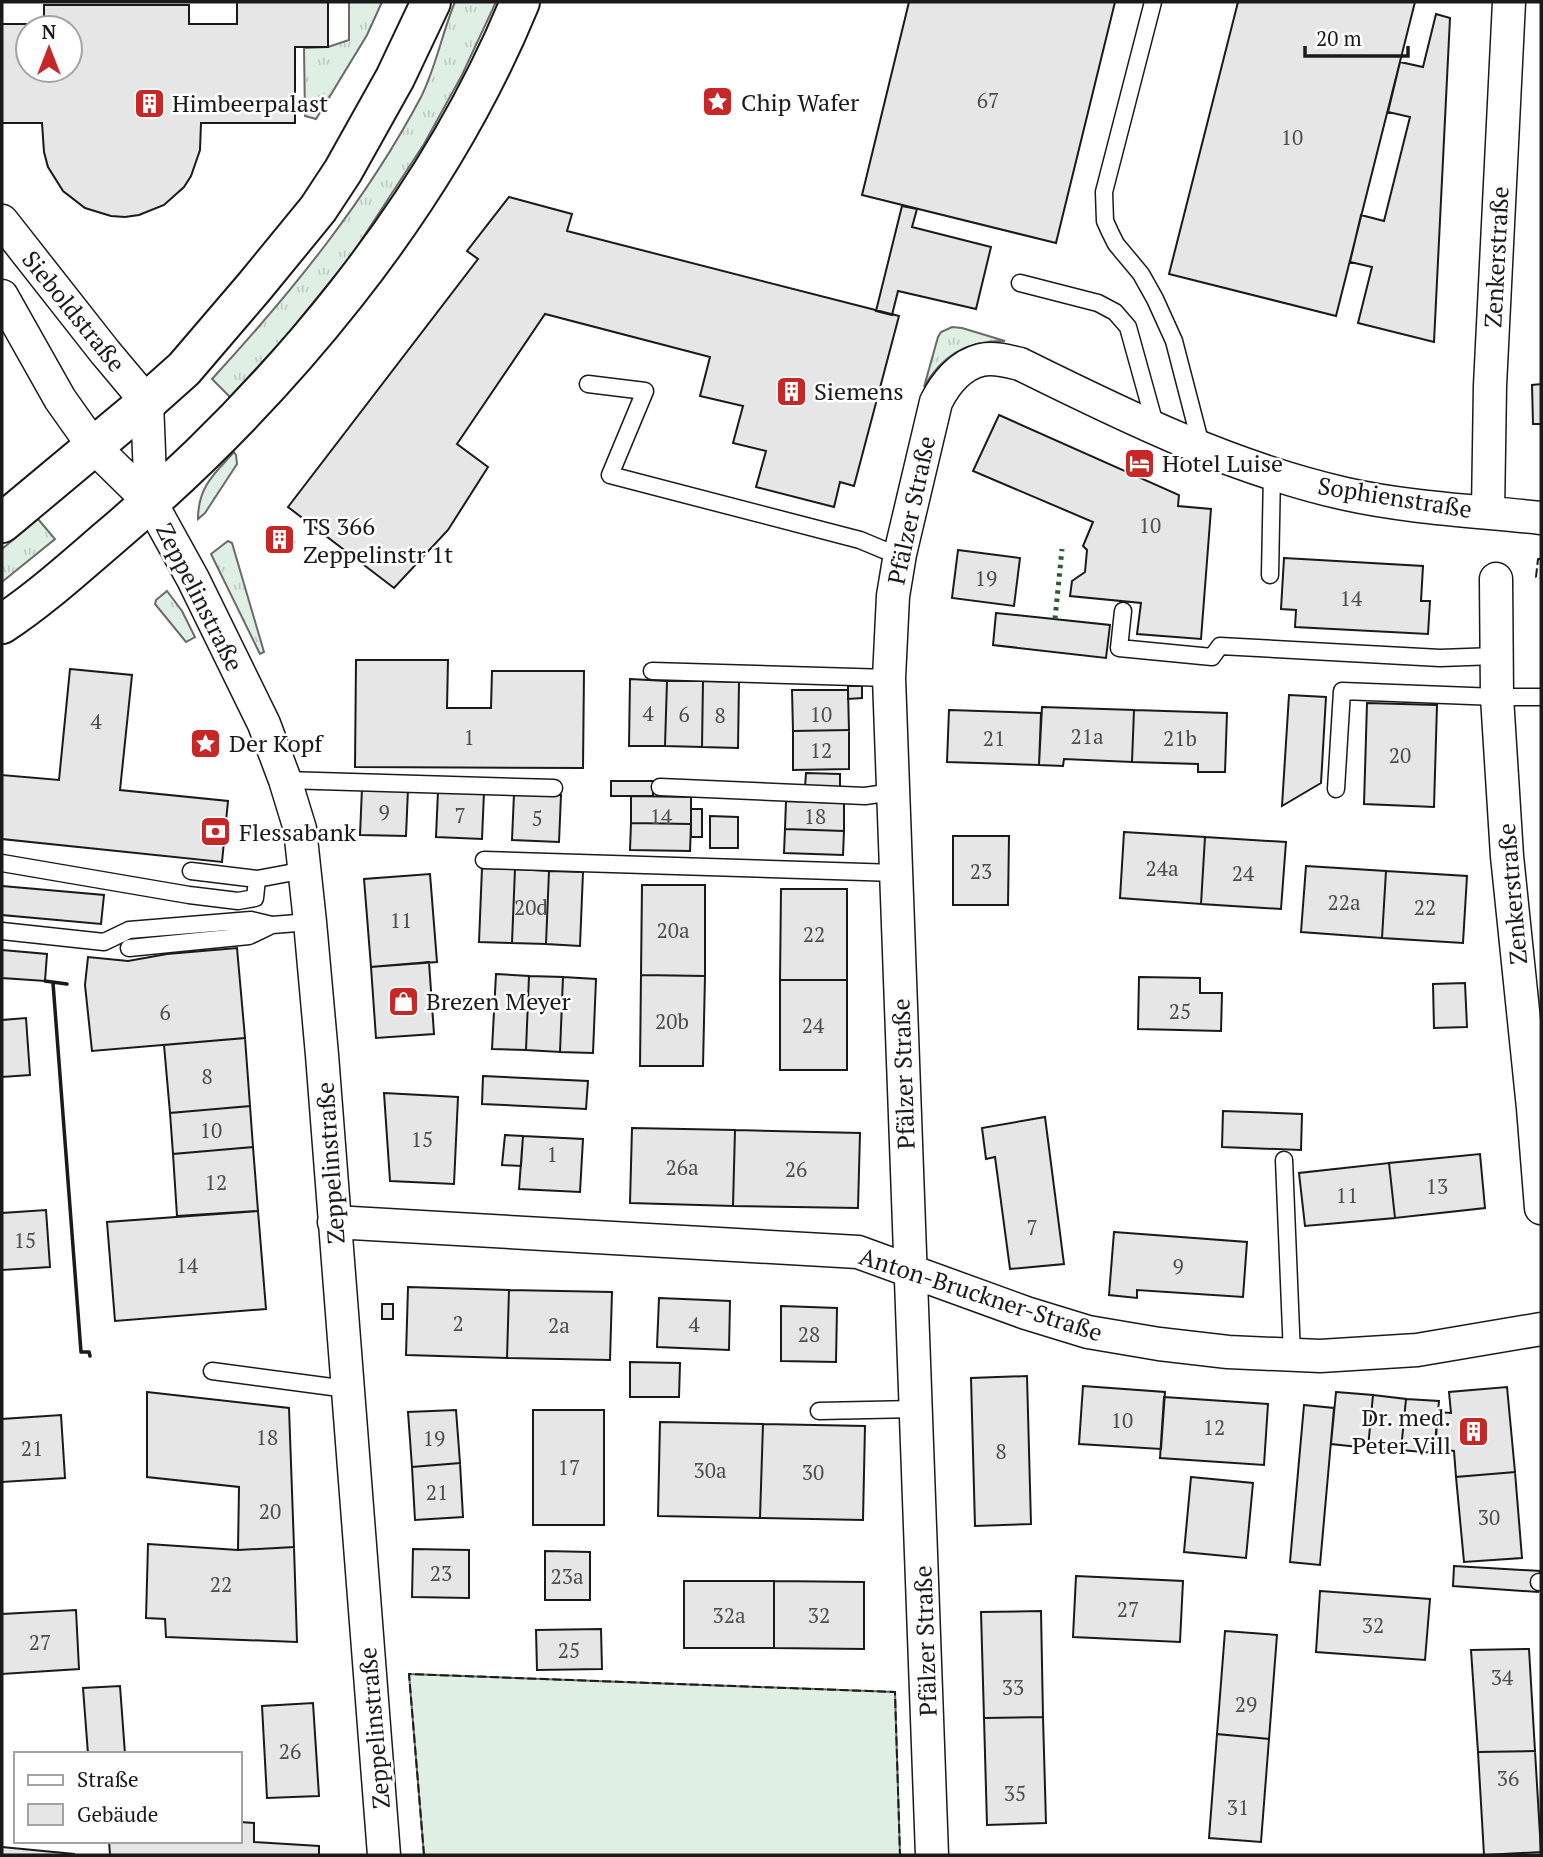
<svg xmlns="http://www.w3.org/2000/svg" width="1543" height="1857" font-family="'PT Serif',serif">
	<defs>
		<pattern id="grass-tufts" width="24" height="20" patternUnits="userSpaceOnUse" patternTransform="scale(1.75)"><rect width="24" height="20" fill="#e0efe3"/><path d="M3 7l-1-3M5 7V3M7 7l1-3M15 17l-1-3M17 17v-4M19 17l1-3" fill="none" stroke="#c0ccc2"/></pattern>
	</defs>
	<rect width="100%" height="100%" fill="#fff"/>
	<path fill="url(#grass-tufts)" stroke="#6a6a6a" stroke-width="2" d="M349,2h33l-15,33 -51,84 -11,-3 -1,-68 24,-1 21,-7z
		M455,2h41l-34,73 -38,69 -73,112 -64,79 -57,62 -18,-18c79,-86 154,-178 209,-282 15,-30 21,-64 34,-95z
		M952,327l10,1 43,13c-36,-1 -63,13 -81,46l14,-50 3,-5z
		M234,452l2,3 1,9 -32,49 -7,6c0,-32 16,-45 36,-67z
		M38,519l17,20 -53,43v-33z
		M228,541l4,2 32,109 -4,2 -49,-100z
		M167,591l15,20 13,26 -9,5 -31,-38 1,-4z"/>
	<path fill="#e0efe3" stroke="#6a6a6a" stroke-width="2" d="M409,1674l486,18 5,163h-476z"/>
	<path fill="#e6e6e6" stroke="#1a1a1a" stroke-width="2" fill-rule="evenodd" d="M237,2h91v45h-33v76h-94l-1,27 -9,26 -7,11 -20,18 -25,10 -14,2 -14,-1 -26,-8 -22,-17 -15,-24 -4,-15 -2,-29h-40v-99h42v-19h145v19h48zM28,28h42v42h-42z
		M909,2h206l-59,241 -194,-48z
		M1238,2h177l-79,314 -167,-42z
		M1436,14l14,4 -16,324 -76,-19 14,-56 -22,-5 11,-47 23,6 26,-104 -22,-5 12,-50 23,5z
		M509,197l63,17 -5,17 332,85 -45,170 -14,-4 -6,25 -78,-20 10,-36 -33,-8 10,-37 -43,-10 10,-39 -165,-43 -88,130 31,23 -40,63 -54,58 -106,-81 190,-248 -11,-8z
		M902,206l15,3 -5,18 79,20 -15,62 -78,-18 -6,24 -16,-4z
		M1541,384v40h-8l-1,-39z
		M999,415l180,80 -1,11 33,3 -10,130 -64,-5 4,-31 -71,-7 2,-15 13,-9 2,-22 -4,-4 10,-24 -120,-51z
		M275,527l19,15 -10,11 -18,-15z
		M958,550l62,8 -6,48 -62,-8z
		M1284,558l139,8 -2,35h9l-2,33 -133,-7 1,-17 -15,-1z
		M996,613l114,12 -4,33 -113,-13z
		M356,660h92l-1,48h44l1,-37h92l-1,97 -228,-1z
		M70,669l62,6 -12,115 108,11 -6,61 -220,-23v-64l57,5z
		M630,679l37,2 -2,65h-36z
		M667,681h36l-1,66 -37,-1z
		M703,681l36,1 -1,66 -36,-1z
		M848,686h14v12l-14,1z
		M792,690h56l1,40 -56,1z
		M1289,695l37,2 -5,86 -39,23z
		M1367,703l70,2 -3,102 -70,-3z
		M1042,707l92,3 -2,52 -68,-3 -1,7 -24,-1z
		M949,710l92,3 -2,52 -92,-3z
		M1134,710l93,3 -2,59h-27v-8l-66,-2z
		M849,730v39l-56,1v-39z
		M806,773l34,1v14l-35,-1z
		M611,781h42v15h-42z
		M362,788l46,1 -2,47 -46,-1z
		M438,791l46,1 -2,47 -46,-2z
		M514,794l47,1 -2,47 -47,-2z
		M631,796l60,1v27l-60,-1z
		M786,801l58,2v28l-59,-2z
		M691,809h11v28h-11z
		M710,816l28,1v31h-28z
		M631,823l60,1 -1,27 -60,-1z
		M785,829l59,2 -1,24 -59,-2z
		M1124,832l81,5 -4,67 -81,-6z
		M953,836h56l-1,69h-55z
		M1205,837l81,5 -5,67 -80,-5z
		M1306,866l80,5 -4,67 -81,-6z
		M482,868l33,1 -3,74 -33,-1z
		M515,869l34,2 -3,73 -34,-1z
		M549,871l34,1 -3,74 -34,-2z
		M1386,871l81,5 -4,67 -81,-5z
		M430,874l7,88 -66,5 -7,-88z
		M642,885h63v91l-64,-1z
		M2,886l102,9 -3,29 -99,-9z
		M781,889h66v91h-67z
		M237,948l8,90 -153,13 -7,-66 3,-28 40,4 39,-7z
		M2,950l45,4 -2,27 -43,-3z
		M429,962l5,72 -58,4 -5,-71z
		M496,974l33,2 -3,74 -34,-1z
		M641,975l64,1 -2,90h-63z
		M529,976l34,1 -3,75 -34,-2z
		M563,977l33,2 -3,74 -33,-1z
		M1139,977l61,1v15h22l-1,38 -83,-2z
		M780,980h67v90h-67z
		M1465,983l2,44 -33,1 -1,-44z
		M26,1018l4,57 -28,2v-57z
		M245,1038l5,68 -80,7 -6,-68z
		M483,1076l105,5 -2,28 -104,-5z
		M384,1093l74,4 -4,87 -64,-3z
		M250,1106l3,41 -80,7 -3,-41z
		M1223,1111l79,3 -1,36 -79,-3z
		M1045,1117l19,147 -54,5 -15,-112 -9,2 -4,-31z
		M632,1128l103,2 -2,76 -103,-3z
		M735,1130l125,3 -2,75 -125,-2z
		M505,1135l18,1 -2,30 -19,-1z
		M523,1136l60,3 -3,53 -61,-3z
		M253,1147l5,64 -81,5 -4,-62z
		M1480,1154l5,54 -90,10 -6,-55z
		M1389,1163l6,55 -90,8 -6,-53z
		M46,1210l4,57 -48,3v-57z
		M258,1211l8,98 -151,12 -8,-99z
		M1114,1232l133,10 -4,55 -106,-7v8l-28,-3z
		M408,1287l101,3 -2,68 -101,-3z
		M509,1290l103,2 -2,68 -103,-2z
		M659,1298l71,3 -1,49 -72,-3z
		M382,1304h11v15h-11z
		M781,1306l56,2 -1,54 -55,-1z
		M630,1362l50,1 -1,34h-49z
		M1027,1376l4,148 -56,2 -4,-148z
		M1083,1386l82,6 -4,57 -82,-5z
		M1507,1387l8,85 -59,5 -2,-26 -19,-2 3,-37 13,1 -2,-21z
		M147,1392l142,16 5,139 -56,3 1,-63 -92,-10z
		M1336,1392l37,3 -5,53 -37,-4z
		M1373,1395l33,4 -5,51 -33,-2z
		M1164,1397l104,7 -4,61 -104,-7z
		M1406,1399l33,2 -5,52 -33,-3z
		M1304,1405l30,3 -14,157 -30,-3z
		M456,1410l4,53 -48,4 -4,-55z
		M533,1410h71v115h-71z
		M61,1415l4,63 -63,4v-63z
		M660,1422l103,2 -3,94 -102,-2z
		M763,1424l102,2 -2,94 -103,-2z
		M460,1463l3,54 -48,3 -3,-53z
		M1515,1472l7,86 -58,4 -8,-85z
		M1191,1477l62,6 -7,75 -62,-6z
		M148,1544l90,6 56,-3 3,95 -131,-5 -1,-18 -19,-1z
		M413,1549l56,1v48l-57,-1z
		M545,1551l45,1v48h-45z
		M1454,1566l86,5 -2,21 -85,-6z
		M1076,1576l107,5 -3,61 -107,-5z
		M684,1581h90v67h-90z
		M774,1581l90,1v67l-90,-1z
		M1320,1591l110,8 -5,61 -109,-8z
		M76,1610l3,59 -77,5v-60z
		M1041,1611l2,106 -59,1 -3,-106z
		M601,1629l1,40 -65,1 -1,-40z
		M1225,1631l52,4 -8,104 -52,-5z
		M1529,1649l6,102 -57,1 -7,-102z
		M120,1686l5,68h-37l-5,-66z
		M313,1703l6,93 -52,2 -5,-92z
		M1043,1717l3,106 -59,2 -3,-107z
		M1217,1734l52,5 -8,103 -52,-4z
		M1535,1751l6,101 -57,3 -6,-103z
		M240,1822l14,1v19l65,4v9h-209l-1,-14h131z
		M2,1847l72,7v1h-72z"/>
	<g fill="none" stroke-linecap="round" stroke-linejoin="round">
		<defs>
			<path id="lane" d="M1153,2l-49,190 1,29 5,11 6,12 25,30 14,25 19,42 28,108
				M1020,283l78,20 17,9 13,15 28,101
				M588,384l57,7 -35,84 250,65 24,10 16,4
				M1270,575l2,-102
				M1123,611l-4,37 93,9 8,-11 220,12 56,-2
				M652,671l237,7
				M285,780l269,8
				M660,787l205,9 28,-4
				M1336,789l6,-98 155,6h44
				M484,860l412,13
				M2,863l187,32 49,6 17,-3 2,-19 48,-9
				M191,871l66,8
				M2,931l102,11 25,-12 122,-10 21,5 38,-3
				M129,948l120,-12 23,-11
				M1284,1160l8,195
				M212,1371l135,18
				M819,1411l97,-2
				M1539,1582h2"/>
			<path id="street" d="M2,221l103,131 42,50 4,101
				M2,296l58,103 34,48 57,56 42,76 71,145 21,56 15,49 10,93 12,133 62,800
				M1488,512l2,-126 19,-384
				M1496,579l1,118 10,159 26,252 8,100
				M334,1222l524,30 168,61 62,19 71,12 69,8 92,4 97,-6 124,-21
				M932,1855l-43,-1177 4,-82 7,-42 36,-152c9,-18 24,-37 45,-42 13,-3 27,1 39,4 105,52 211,104 326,130 63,14 131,17 195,24"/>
			<path id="secondary" d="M2,523l145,-121 37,-33 71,-83 63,-77 25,-38 52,-93 36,-76
				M2,624c38,-25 72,-56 107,-86 170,-144 326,-329 411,-536"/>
		</defs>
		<use href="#lane" stroke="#1a1a1a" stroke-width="19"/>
		<use href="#street" stroke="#1a1a1a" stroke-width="35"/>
		<use href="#secondary" stroke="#1a1a1a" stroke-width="42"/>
		<use href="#lane" stroke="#fff" stroke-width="16"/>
		<use href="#street" stroke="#fff" stroke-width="32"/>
		<use href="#secondary" stroke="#fff" stroke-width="38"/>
		<path stroke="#2b5a34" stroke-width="5" stroke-dasharray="3.5 5" stroke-linecap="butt" d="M1055,619l7,-70"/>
		<path stroke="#1a1a1a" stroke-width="2" stroke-dasharray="9 3.5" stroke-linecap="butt" d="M1541,559h-3l-2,18 5,1
			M424,1855l-15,-181 486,18 5,163"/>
		<path stroke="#1a1a1a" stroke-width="3.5" d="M45,981l22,3
			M53,983l28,369h8l1,4"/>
	</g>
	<defs>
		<symbol id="sight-square" viewBox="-11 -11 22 22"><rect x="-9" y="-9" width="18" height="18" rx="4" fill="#c62828" stroke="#fff"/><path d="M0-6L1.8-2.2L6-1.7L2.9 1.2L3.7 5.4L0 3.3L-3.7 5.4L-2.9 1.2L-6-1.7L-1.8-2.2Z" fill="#fff"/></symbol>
		<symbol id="building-square" viewBox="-11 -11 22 22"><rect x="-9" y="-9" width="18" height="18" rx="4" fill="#c62828" stroke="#fff"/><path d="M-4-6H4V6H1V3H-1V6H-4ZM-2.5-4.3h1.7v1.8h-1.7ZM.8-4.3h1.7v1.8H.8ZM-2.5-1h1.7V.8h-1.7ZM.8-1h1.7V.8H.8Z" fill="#fff"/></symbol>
		<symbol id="hotel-square" viewBox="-11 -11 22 22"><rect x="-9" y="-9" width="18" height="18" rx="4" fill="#c62828" stroke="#fff"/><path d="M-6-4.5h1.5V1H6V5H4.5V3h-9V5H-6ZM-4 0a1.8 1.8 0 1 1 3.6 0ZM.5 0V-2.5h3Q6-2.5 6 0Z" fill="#fff"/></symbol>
		<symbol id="bank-square" viewBox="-11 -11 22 22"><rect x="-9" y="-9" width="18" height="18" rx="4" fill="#c62828" stroke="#fff"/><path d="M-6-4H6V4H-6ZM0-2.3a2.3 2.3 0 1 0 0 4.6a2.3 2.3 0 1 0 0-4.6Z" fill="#fff"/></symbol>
		<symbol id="shop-square" viewBox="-11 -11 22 22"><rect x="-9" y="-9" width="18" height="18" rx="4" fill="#c62828" stroke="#fff"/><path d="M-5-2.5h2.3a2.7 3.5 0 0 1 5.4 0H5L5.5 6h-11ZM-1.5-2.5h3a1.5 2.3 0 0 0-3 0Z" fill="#fff"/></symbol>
	</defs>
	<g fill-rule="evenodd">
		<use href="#sight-square" x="700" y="84" width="35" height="35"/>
		<use href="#building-square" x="132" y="86" width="35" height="35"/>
		<use href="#building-square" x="774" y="374" width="35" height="35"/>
		<use href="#hotel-square" x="1122" y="446" width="35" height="35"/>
		<use href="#building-square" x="262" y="522" width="35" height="35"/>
		<use href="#sight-square" x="188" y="726" width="35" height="35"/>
		<use href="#bank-square" x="198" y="814" width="35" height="35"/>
		<use href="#shop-square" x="386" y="984" width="35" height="35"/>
		<use href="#building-square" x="1456" y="1414" width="35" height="35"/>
	</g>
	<g text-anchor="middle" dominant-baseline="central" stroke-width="5" stroke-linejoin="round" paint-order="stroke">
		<g font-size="21" fill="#4d4d4d">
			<text x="988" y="100">67</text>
			<text x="1292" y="137">10</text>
			<text x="1150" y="525">10</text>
			<text x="986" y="578">19</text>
			<text x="1351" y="598">14</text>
			<text x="648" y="713">4</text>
			<text x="684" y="714">6</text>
			<text x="821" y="714">10</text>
			<text x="720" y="715">8</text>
			<text x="96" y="721">4</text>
			<text x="1087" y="736">21a</text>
			<text x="469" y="737">1</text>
			<text x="994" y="738">21</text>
			<text x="1180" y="738">21b</text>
			<text x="821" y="750">12</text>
			<text x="1400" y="755">20</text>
			<text x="384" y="812">9</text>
			<text x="460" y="815">7</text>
			<text x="661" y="816">14</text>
			<text x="815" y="816">18</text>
			<text x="537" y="818">5</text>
			<text x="1162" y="868">24a</text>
			<text x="981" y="871">23</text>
			<text x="1243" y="873">24</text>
			<text x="1344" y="902">22a</text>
			<text x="531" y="907">20d</text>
			<text x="1425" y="907">22</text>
			<text x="401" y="920">11</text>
			<text x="673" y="930">20a</text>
			<text x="814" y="934">22</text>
			<text x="1180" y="1011">25</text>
			<text x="165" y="1012">6</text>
			<text x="672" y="1021">20b</text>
			<text x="813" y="1025">24</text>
			<text x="207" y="1076">8</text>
			<text x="211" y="1130">10</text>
			<text x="422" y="1139">15</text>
			<text x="552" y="1154">1</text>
			<text x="682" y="1167">26a</text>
			<text x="796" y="1169">26</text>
			<text x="216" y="1182">12</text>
			<text x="1437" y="1186">13</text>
			<text x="1347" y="1195">11</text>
			<text x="1032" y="1227">7</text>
			<text x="25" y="1240">15</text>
			<text x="187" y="1265">14</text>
			<text x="1178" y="1266">9</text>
			<text x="458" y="1323">2</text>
			<text x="694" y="1324">4</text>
			<text x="559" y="1325">2a</text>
			<text x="809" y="1334">28</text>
			<text x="1122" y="1420">10</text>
			<text x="1214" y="1427">12</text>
			<text x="267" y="1437">18</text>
			<text x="434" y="1438">19</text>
			<text x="32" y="1448">21</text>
			<text x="1001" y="1451">8</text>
			<text x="569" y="1467">17</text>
			<text x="710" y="1470">30a</text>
			<text x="813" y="1472">30</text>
			<text x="437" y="1492">21</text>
			<text x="270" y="1511">20</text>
			<text x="1489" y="1517">30</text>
			<text x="441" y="1573">23</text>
			<text x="567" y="1576">23a</text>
			<text x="221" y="1584">22</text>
			<text x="1128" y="1609">27</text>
			<text x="729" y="1615">32a</text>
			<text x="819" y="1615">32</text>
			<text x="1373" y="1625">32</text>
			<text x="40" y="1642">27</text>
			<text x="569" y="1650">25</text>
			<text x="1502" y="1677">34</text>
			<text x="1013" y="1687">33</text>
			<text x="1246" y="1704">29</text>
			<text x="290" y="1751">26</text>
			<text x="1508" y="1778">36</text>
			<text x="1015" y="1793">35</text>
			<text x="1238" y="1807">31</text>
		</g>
		<g font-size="24" fill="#1a1a1a" stroke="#fff" text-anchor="start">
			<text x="741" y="102">Chip Wafer</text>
			<text x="172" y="103">Himbeerpalast</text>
			<text x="814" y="391">Siemens</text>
			<text x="1162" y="463">Hotel Luise</text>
			<text x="303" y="526">TS 366<tspan x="303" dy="28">Zeppelinstr 1t</tspan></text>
			<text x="229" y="743">Der Kopf</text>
			<text x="239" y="832">Flessabank</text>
			<text x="426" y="1001">Brezen Meyer</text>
			<text x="1451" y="1417" text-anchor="end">Dr. med.<tspan x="1451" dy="28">Peter Vill</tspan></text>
		</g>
		<g font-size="24" fill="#1a1a1a" stroke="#fff">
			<text transform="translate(1496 257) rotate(-87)">Zenkerstraße</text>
			<text transform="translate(74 311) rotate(51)">Sieboldstraße</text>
			<text transform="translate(1395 497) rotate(9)">Sophienstraße</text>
			<text transform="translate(911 510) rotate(-78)">Pfälzer Straße</text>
			<text transform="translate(200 597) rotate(63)">Zeppelinstraße</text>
			<text transform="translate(1512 894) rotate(-95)">Zenkerstraße</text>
			<text transform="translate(903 1074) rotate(-92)">Pfälzer Straße</text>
			<text transform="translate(330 1163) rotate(-94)">Zeppelinstraße</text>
			<text transform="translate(981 1294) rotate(18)">Anton-Bruckner-Straße</text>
			<text transform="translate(925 1641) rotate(-92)">Pfälzer Straße</text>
			<text transform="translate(374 1728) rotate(-95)">Zeppelinstraße</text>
		</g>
	</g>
	<rect width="1543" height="1857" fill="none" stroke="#1a1a1a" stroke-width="7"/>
	<rect x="14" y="1752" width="228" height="91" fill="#ffffff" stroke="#a3a3a3" stroke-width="2"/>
	<rect x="28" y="1775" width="35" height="10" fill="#ffffff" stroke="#a3a3a3" stroke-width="2"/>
	<text x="77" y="1787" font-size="21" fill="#1a1a1a">Straße</text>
	<rect x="28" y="1804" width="35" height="21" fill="#e6e6e6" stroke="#a3a3a3" stroke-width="2"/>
	<text x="77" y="1822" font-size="21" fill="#1a1a1a">Gebäude</text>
	<g transform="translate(49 49)"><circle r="33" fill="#ffffff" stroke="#a3a3a3" stroke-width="2"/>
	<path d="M0-5L12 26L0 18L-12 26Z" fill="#c62828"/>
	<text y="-10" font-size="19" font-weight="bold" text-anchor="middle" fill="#1a1a1a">N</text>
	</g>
	<path d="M1305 46v10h103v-10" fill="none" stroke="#1a1a1a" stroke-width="3.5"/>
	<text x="1316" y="46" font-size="21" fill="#1a1a1a" stroke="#ffffff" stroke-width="5" paint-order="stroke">20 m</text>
</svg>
